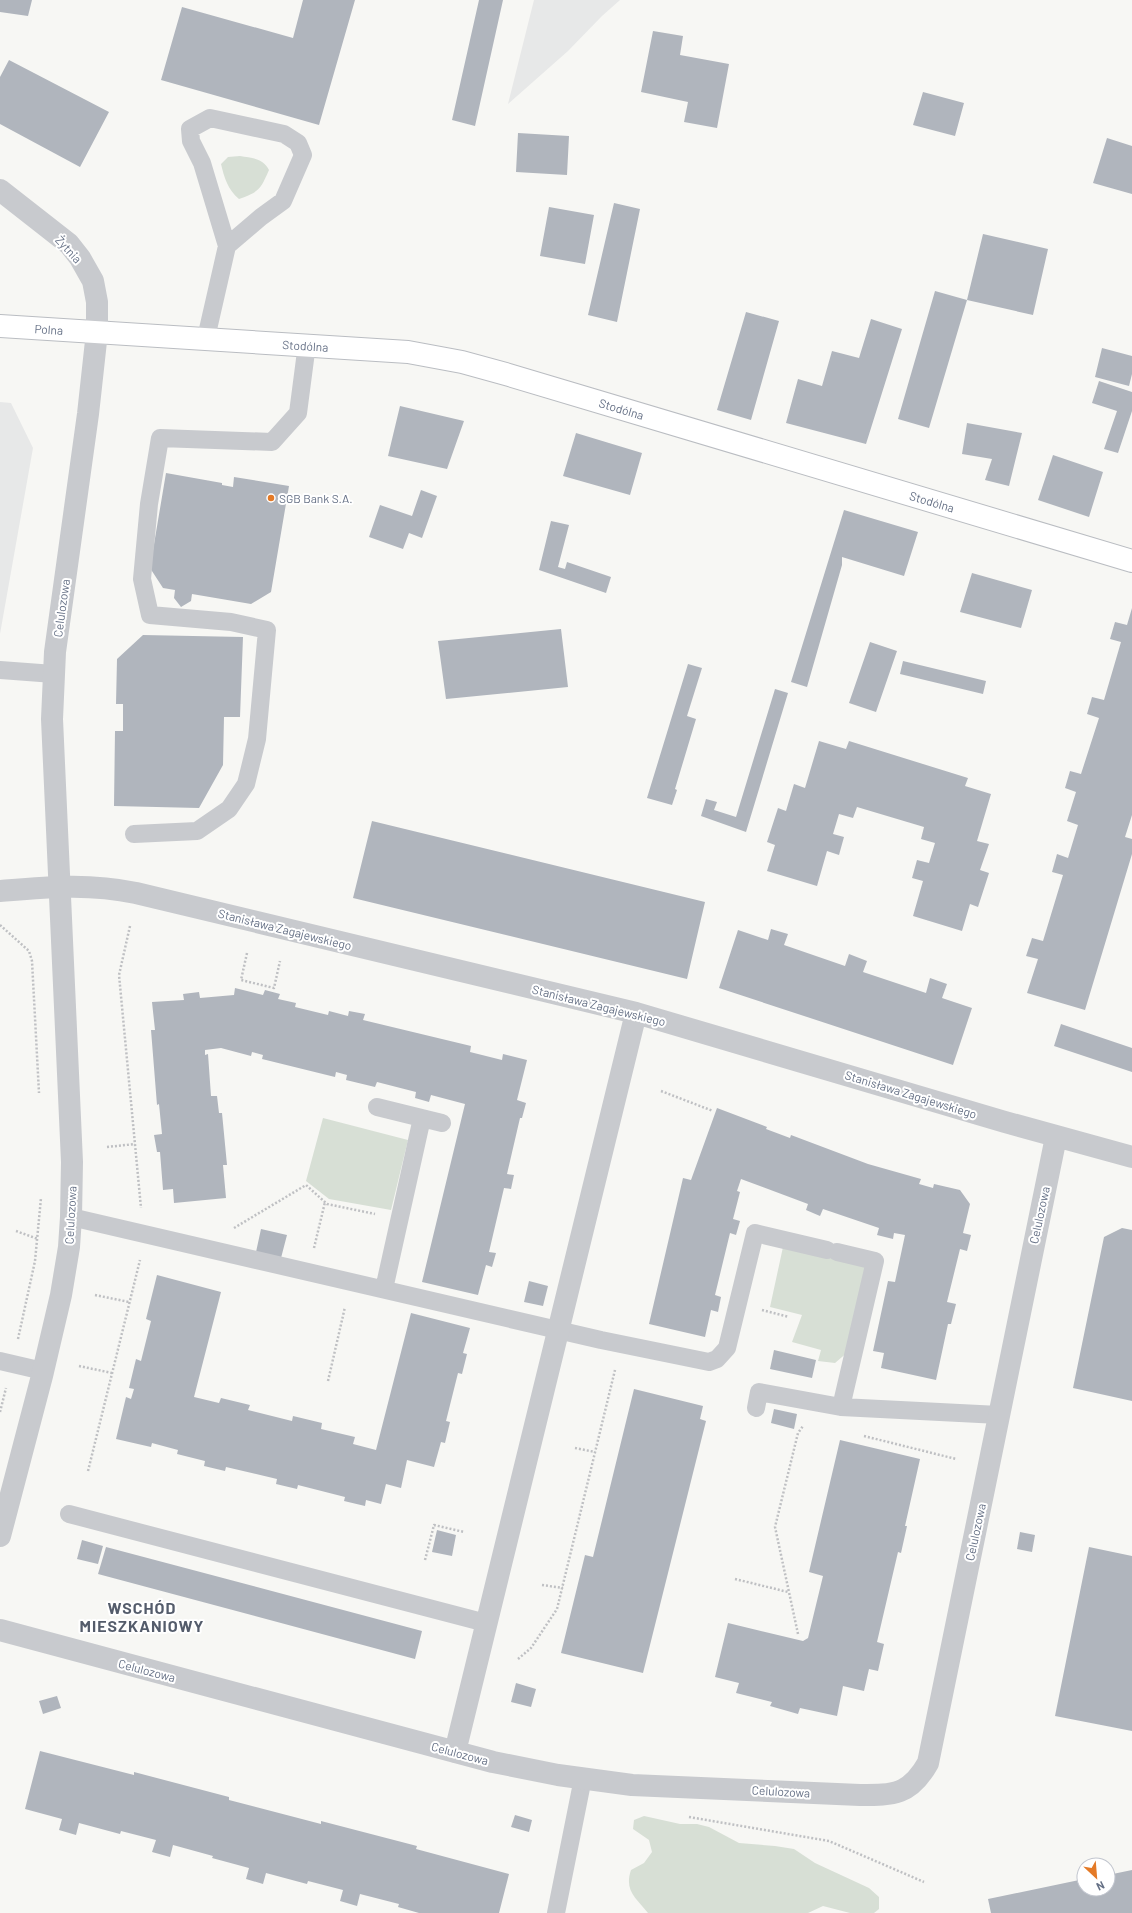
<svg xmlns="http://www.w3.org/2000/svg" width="1132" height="1913" font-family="Barlow,sans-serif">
	<rect width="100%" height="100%" fill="#f7f7f4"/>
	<path fill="#e7e8e8" d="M534,0h86l-18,16 -34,35 -60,53z
		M0,402l11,1 22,45 -33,186z"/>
	<path fill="#d7dfd5" d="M240,156c12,2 23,2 29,14 -9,20 -9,21 -30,29 -11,-9 -15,-22 -18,-35l7,-7z
		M323,1118l85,22 -17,70 -62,-11 -23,-18z
		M783,1247l84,19 -18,85 -14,12 -17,-2 3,-11 -29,-8 10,-27 -32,-8z
		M644,1816l36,8h17l12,3 30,16 36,3 19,3 21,14 54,25 10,9v12l-5,4h-24l-27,-7 -15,7h-160c-12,-15 -24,-22 -17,-43l13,-7 8,-11 -3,-12 -16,-11 1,-9z"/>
	<path fill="#b0b5bd" d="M0,0h32l-4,16 -28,-4z
		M303,0h52l-36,125 -158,-45 21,-73 111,31z
		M479,0h24l-28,126 -23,-6z
		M653,31l30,5 -3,19 49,9 -12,64 -33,-6 4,-20 -47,-10z
		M9,60l100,52 -29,55 -80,-43v-47z
		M923,92l41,11 -9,33 -42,-11z
		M518,133l51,3 -2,39 -51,-3z
		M1107,138l25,8v48l-39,-11z
		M614,203l26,6 -23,113 -29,-7z
		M549,207l45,8 -9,49 -45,-8z
		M983,234l65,15 -15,66 -66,-15z
		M935,291l32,9 -38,128 -31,-9z
		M746,312l33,9 -28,99 -34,-10z
		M871,319l31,10 -36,115 -80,-21 12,-44 24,7 10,-35 27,7z
		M1102,348l30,8v18l-3,12 -34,-9z
		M1099,381l33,11v19l-14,42 -14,-4 13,-38 -25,-8z
		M400,406l64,15 -17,48 -59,-13z
		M967,423l55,10 -13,53 -24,-6 7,-21 -30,-5z
		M576,433l66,20 -12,42 -67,-19z
		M1053,455l50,17 -14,45 -51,-17z
		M166,473l56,10v2l11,2 1,-10 55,9 -18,106 -20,12 -59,-10 -1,7 -10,6 -7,-9 1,-8 -12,-2 -13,-20z
		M421,490l16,6 -15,42 -13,-5 -6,16 -34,-12 11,-32 32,11z
		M844,510l74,22 -14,44 -62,-19v8l-35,122 -16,-5z
		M551,521l18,4 -11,42 7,2 2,-7 44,15 -5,16 -67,-23z
		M972,573l60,17 -11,38 -61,-16z
		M1132,608v207l-7,22 7,2v15l-47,156 -58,-17 11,-34 -12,-3 6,-18 11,3 20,-66 -11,-3 5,-18 11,4 10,-33 -11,-4 9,-29 -11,-4 5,-17 11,3 18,-56 -12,-4 5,-17 12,3 17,-58 -11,-3 5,-17 12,3z
		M561,629l7,58 -122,12 -8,-58z
		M143,635l100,2 -3,80h-16l-1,48 -24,43 -85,-2 1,-75h8v-27h-7l1,-45z
		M870,642l27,9 -21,61 -27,-9z
		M903,661l83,20 -3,13 -83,-20z
		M688,664l14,4 -15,48 9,3 -21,70 2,1 -5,15 -25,-7z
		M775,689l13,4 -42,139 -45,-16 5,-17 11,3 -3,8 22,7z
		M819,741l27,8 3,-8 119,37 -3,8 26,8 -14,47 12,3 -9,26 9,3 -11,34 -8,-3 -8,27 -49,-15 10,-35 -11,-3 5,-18 12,3 6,-20 -14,-4 3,-12 -67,-20 -4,11 -14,-4 -6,20 11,3 -5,18 -12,-4 -10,35 -50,-15 8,-26 -8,-3 11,-34 8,3 8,-27 11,4z
		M372,821l333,81 -18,77 -334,-81z
		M771,929l17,5 -4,11 61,21 4,-12 18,7 -4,11 63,21 4,-15 17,6 -5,14 30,10 -19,57 -234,-77 19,-58 30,10z
		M235,988l28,7 2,-5 15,4 -2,5 18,4 -1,4 33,8 1,-4 19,5 1,-5 16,3 -2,6 108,26 -1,6 32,8 1,-6 24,6 -10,40 9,3 -4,15h-2l-13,56 7,1 -3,14 -7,-1 -15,64 7,1 -4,14 -6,-2 -8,30 -56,-13 43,-178 -34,-9 -2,7 -14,-4 1,-6 -39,-10 -2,5 -29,-7 1,-5 -11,-3 -1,5 -73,-18 1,-4 -11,-3 -1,4 -30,-8 -16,2v5l3,-1 3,42h6l2,17h3l5,52h-4l3,33 -52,5 -1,-14 -10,1 -3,-38h-3l-3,-17 8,-1 -3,-30 -2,1 -6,-75h4l-3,-28 32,-2 -1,-6 16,-2 1,6 34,-3z
		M1061,1024l71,24v24l-78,-26z
		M717,1108l50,19 -1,2 24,9 1,-3 77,29 53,15 -2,5 14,4 1,-4 26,6 10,14 -7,29 8,2 -4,16 -7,-2 -13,53 9,2 -5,20h-3l-12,56 -55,-12 3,-15 -11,-2 15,-70 7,1 10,-47 -11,-2 -1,6 -16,-4 2,-7 -56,-19 -3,7 -14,-6 2,-6 -67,-25 -4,12 3,1 -7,27 7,2 -4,14 -6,-2 -15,62 6,2 -3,15 -7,-2 -6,27 -56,-13 34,-146 8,2z
		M1122,1228l10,2v171l-59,-13 31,-151z
		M261,1229l26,6 -6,23 -25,-6z
		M157,1275l64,17 -27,105 25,6 2,-5 29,7 -2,5 44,11 1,-5 29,7 -1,6 34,8 -2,7 23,6 35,-137 59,15 -7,25 4,1 -5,20 -4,-1 -12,48 4,1 -5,21 -4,-1 -7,25 -27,-7 -6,28 -15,-4 -5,20 -15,-4 -1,6 -21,-5 1,-4 -47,-12 -1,4 -21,-5 1,-5 -51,-12 -1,4 -21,-5 1,-5 -28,-7 1,-4 -26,-7 -1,4 -35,-8 10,-42 5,2 3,-10 -5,-1 7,-29 5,2 10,-40 -5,-2z
		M529,1281l19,5 -5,20 -19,-4z
		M774,1350l42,10 -4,18 -42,-9z
		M634,1389l69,17 -3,13 6,2 -63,252 -82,-20 24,-98 8,2z
		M774,1409l23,5 -3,15 -23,-6z
		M840,1440l80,19 -15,67h2l-6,27 -3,-1 -21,90 7,2 -6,27 -9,-2 -5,22 -21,-5 -6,30 -37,-8 -2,6 -28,-8 2,-4 -36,-9 3,-10 -24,-6 13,-54 75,18 5,-3 15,-62 -14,-4z
		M437,1530l19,5 -4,21 -20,-4z
		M1020,1532l15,3 -3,17 -15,-3z
		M82,1540l21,6 -5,18 -21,-5z
		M106,1547l316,84 -7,28 -317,-85z
		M1089,1547l43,9v175l-77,-15z
		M516,1683l20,6 -5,18 -20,-5z
		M57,1696l4,12 -18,6 -4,-13z
		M40,1751l94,24v-3l95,25v3l92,24v-3l96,25 -1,3 93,25 -10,39h-80l-21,-6 1,-3 -39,-10 -3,12 -17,-5 3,-11 -35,-9 -1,3 -41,-11 -3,11 -17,-5 3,-11 -37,-10 1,-2 -40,-11 -3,12 -18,-5 4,-12 -35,-9 -1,3 -41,-11 -3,12 -17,-5 3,-11 -37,-10z
		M515,1815l17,5 -3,12 -18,-5z
		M1132,1870v43h-141l-3,-14 96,-20v10h24v-14z"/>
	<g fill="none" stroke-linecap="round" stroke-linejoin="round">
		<defs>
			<g id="secondary">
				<path id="s1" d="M0,326l408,26 54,10 47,13 623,186"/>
			</g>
		</defs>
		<use href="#secondary" stroke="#babdc2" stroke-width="24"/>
		<path stroke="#bfc0c3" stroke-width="2.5" stroke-dasharray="2 2" stroke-linecap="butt" d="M0,925l29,26 3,10 7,132
			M130,926l-11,49 22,233
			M247,953l-6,27 33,8 6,-27
			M661,1091l52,20
			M107,1147l28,-3
			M234,1228l72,-43 21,19 48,10
			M16,1231l22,8
			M314,1248l11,-46
			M95,1295l34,7
			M762,1310l27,7
			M18,1339l17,-78 6,-63
			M79,1366l33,7
			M328,1381l17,-74
			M0,1412l6,-24
			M864,1436l92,23
			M575,1448l20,4
			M88,1471l52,-211
			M425,1560l9,-35 30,7
			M735,1579l53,13
			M542,1585l21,3
			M798,1634l-23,-107 23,-94 5,-7
			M518,1659l13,-11 26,-39 58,-239
			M689,1817l140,24 95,41"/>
		<path stroke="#c8cace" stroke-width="18" d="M206,338l21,-92 34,-29 22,-16 20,-46 -5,-12 -14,-9 -74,-16 -20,11 1,12 11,22 25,83
			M0,670l54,4
			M134,834l63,-3 32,-22 17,-25 11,-45 10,-109 -36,-8 -81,-7 -8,-36 7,-75 11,-66 112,4 26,-29 9,-69
			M377,1107l65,16
			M71,1217l530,123 108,22 8,-3 10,-11 28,-115 72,17
			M837,1252l38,9 -34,146
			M384,1289l38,-171
			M0,1361l43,10
			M756,1408l3,-16 82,15 158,8
			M69,1514l417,109
			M556,1913l27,-135"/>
		<path stroke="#c8cace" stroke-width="22" d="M0,190l69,54 11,14 13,23 4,21v30l-9,82 -33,238 -3,67 20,443 -1,55 -2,30 -8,48 -19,81 -42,160
			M0,891c48,-4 89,-8 136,2l500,120 369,109 127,35
			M0,1630l493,132 65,13 74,10 228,10c34,0 50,0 68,-32l128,-626
			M455,1752l181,-739"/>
		<use href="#secondary" stroke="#fff" stroke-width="22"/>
	</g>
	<circle fill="#e47a27" stroke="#fff" stroke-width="1.5" cx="271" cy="498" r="4"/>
	<g text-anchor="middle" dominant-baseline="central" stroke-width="4" stroke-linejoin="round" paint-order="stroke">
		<g font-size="12" fill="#667186" stroke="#fff">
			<text transform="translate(69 249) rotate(47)">Żytnia</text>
			<text stroke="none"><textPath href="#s1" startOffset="49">Polna</textPath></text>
			<text stroke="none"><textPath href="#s1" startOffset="306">Stodólna</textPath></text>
			<text stroke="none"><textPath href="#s1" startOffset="630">Stodólna</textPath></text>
			<text stroke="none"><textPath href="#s1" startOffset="954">Stodólna</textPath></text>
			<text transform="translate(61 608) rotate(-82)">Celulozowa</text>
			<text transform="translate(285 929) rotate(14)">Stanisława Zagajewskiego</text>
			<text transform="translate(599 1005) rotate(14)">Stanisława Zagajewskiego</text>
			<text transform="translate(911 1094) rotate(17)">Stanisława Zagajewskiego</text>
			<text transform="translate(70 1215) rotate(-87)">Celulozowa</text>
			<text transform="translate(1039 1215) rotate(-78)">Celulozowa</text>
			<text transform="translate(975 1532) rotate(-78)">Celulozowa</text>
			<text transform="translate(147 1670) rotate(15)">Celulozowa</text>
			<text transform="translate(460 1753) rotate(15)">Celulozowa</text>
			<text transform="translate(781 1791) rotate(3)">Celulozowa</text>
		</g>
		<g font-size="12" fill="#667186" stroke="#fff" text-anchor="start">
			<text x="279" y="498">SGB Bank S.A.</text>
		</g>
		<g font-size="16" font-weight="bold" letter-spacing="1" fill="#545c6b" stroke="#fff">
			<text x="142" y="1607">WSCHÓD<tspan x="142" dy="18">MIESZKANIOWY</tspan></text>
		</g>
	</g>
	<g transform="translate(1096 1877) rotate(154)"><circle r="19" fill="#ffffff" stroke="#c2c6cf"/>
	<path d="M0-3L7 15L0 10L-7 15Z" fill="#e47a27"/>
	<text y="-6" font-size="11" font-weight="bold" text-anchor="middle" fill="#667186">N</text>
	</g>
</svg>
